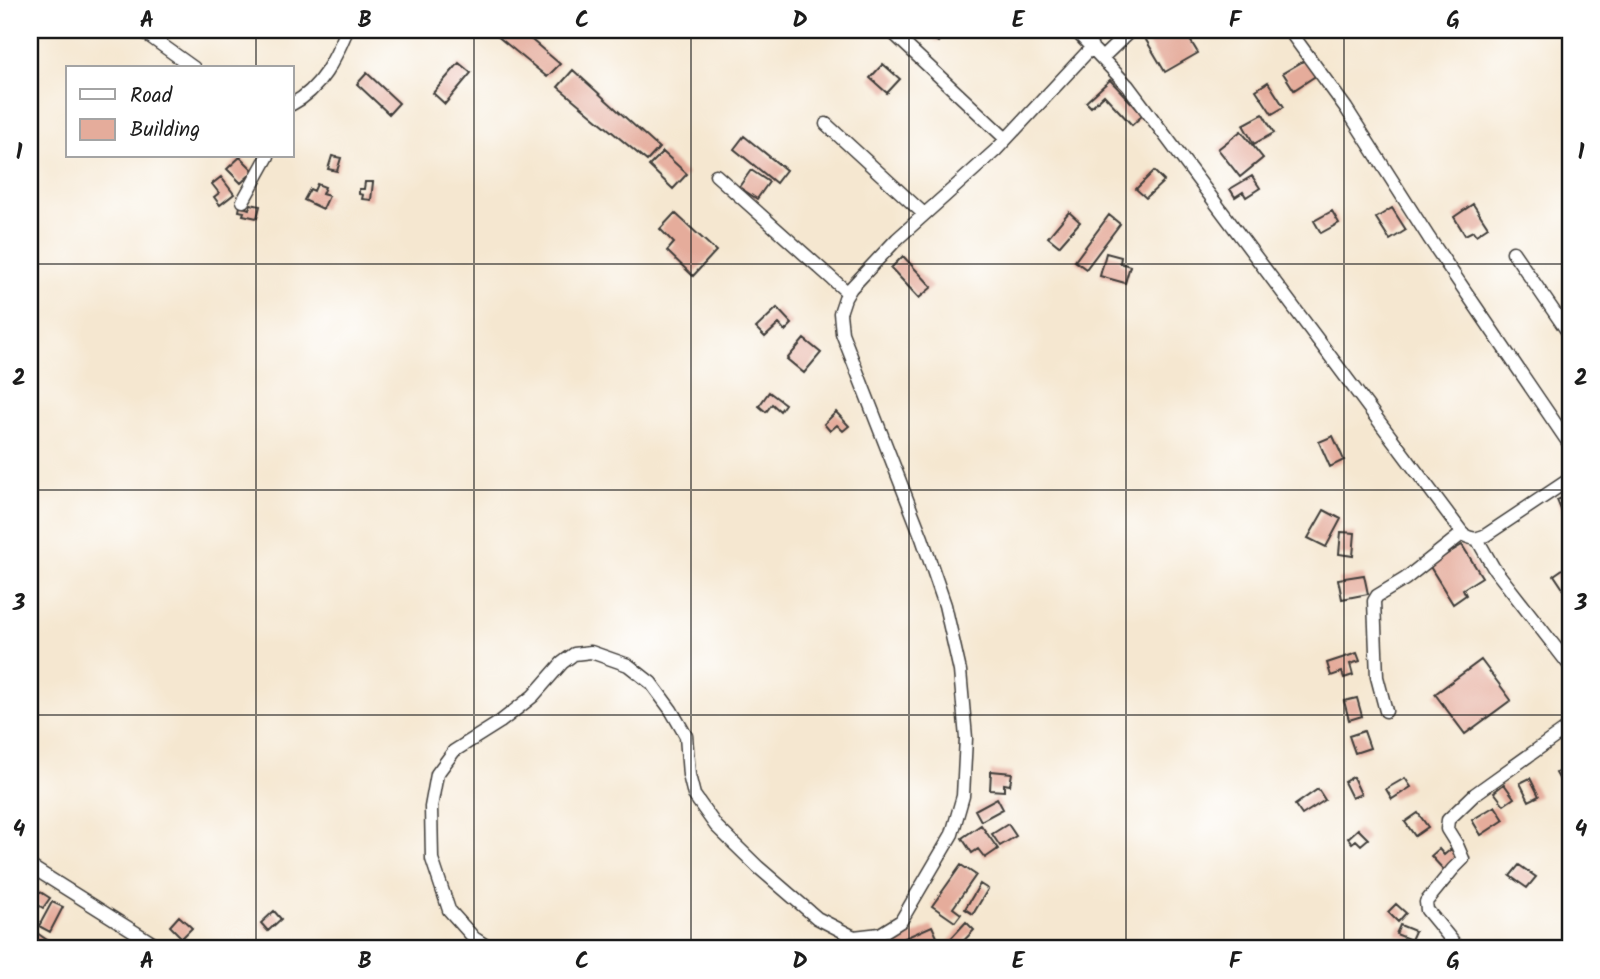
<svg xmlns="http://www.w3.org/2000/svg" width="1600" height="979" font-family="Kalam,sans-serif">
	<rect width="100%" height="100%" fill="#fff"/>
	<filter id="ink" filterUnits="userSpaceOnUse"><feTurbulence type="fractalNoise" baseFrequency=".0143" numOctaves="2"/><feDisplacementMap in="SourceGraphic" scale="14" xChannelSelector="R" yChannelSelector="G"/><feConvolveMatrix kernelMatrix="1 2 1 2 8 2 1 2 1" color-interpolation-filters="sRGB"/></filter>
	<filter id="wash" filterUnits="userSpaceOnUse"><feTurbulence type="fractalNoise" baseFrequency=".00686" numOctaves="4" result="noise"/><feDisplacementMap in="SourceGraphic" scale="28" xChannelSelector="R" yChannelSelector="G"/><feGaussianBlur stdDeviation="1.57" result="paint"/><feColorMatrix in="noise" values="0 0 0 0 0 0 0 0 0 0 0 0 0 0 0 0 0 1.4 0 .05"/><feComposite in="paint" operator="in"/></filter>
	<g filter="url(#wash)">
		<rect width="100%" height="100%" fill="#f5e7d0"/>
		<g id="blocks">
			<path fill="#e5ac9b" d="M490,30h30l40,34 -13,13z
				M930,30h17l-9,12 -11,-7z
				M1151,30h33l14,23 -33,19 -22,-37z
				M1307,59l10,16 -23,15 -11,-17z
				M459,63l12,10 -26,31 -12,-11z
				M883,64l17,15 -13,14 -17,-15z
				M573,70l86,78 -12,13 -89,-74z
				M367,73l32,30 -10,11 -32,-30z
				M1110,80l33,35 -11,10 -28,-30 -13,12 -5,-5z
				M1268,82l16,25 -12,7 -16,-24z
				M1263,114l11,19 -20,11 -11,-19z
				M1241,131l22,27 -23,19 -22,-28z
				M744,136l42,34 -10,13 -42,-34z
				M663,152l24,22 -14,15 -24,-23z
				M332,156l9,2 -4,13 -9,-2z
				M240,157l14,14 -13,12 -14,-14z
				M751,170l18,12 -12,17 -18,-12z
				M1154,171l10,10 -18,17 -10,-9z
				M1252,176l8,12 -14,9 -3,-5 -8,5 -5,-8z
				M221,177l13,17 -14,11 -6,-8 5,-4 -7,-9z
				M365,182h8l-2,18 -9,-1 1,-4 -4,-1v-5h5z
				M317,184l8,3 -3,7 7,2 -6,13 -19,-9 6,-11 4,2z
				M251,204l9,2 -3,12 -14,-3 1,-3 -5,-1 1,-5 9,3z
				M1473,204l15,23 -12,8 -3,-4 -8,4 -11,-18z
				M1392,208l14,22 -16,10 -14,-22z
				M1332,211l7,12 -18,10 -7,-12z
				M1069,212l11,10 -21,24 -11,-9z
				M675,213l41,38 -23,25 -26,-25 7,-8 -14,-14z
				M1109,215l11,9 -34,45 -11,-8z
				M1106,253l15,4 -1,6 10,3 -5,17 -25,-7z
				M903,256l29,31 -13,11 -28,-30z
				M777,308l15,16 -7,7 -6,-7 -14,13 -9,-9z
				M804,339l17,14 -17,20 -17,-14z
				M769,392l16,12 -5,7 -8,-7 -6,8 -7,-6z
				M836,412l13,14 -6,5 -6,-6 -7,6 -6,-7z
				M1333,436l11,24 -14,7 -11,-25z
				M1564,497l6,11 -8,4 -5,-12z
				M1324,510l17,9 -15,28 -18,-9z
				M1341,532l14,1 -2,23 -14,-2z
				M1462,545l20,32 -19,12 3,6 -13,9 -24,-39z
				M1570,564v26l-4,3 -12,-18z
				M1364,575l4,19 -26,5 -4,-20z
				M1357,653l3,8 -10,3 3,11 -9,3 -2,-6 -11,4 -4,-13z
				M1481,660l30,40 -46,34 -30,-40z
				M1357,698l5,18 -13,4 -5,-19z
				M1364,731l6,17 -15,5 -6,-17z
				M1570,764v22l-5,3 -9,-16z
				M991,771l21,2 -2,12 -6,-1v7l-14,-1z
				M1353,777l8,17 -9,4 -8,-16z
				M1405,778l6,9 -19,12 -6,-10z
				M1530,778l9,18 -10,5 -9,-18z
				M1504,784l10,14 -10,7 -10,-13z
				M1318,789l7,11 -23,15 -7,-10z
				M997,798l6,11 -22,12 -6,-11z
				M1495,806l9,14 -23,15 -9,-15z
				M1418,813l10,14 -13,9 -10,-14z
				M1008,824l8,12 -16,10 -8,-12z
				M981,825l17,24 -13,9 -7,-9 -6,4 -10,-15z
				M1358,829l10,10 -7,6 -5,-5 -4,3 -4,-5z
				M1439,849l5,6 7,-6 8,8 -15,13 -13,-14z
				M961,865l15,10 -23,33 8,6 -6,8 -23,-16z
				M1519,865l17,12 -9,11 -17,-12z
				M980,884l8,5 -15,25 -8,-5z
				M39,891l11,7 -7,10 -11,-7z
				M52,902l11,5 -13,25 -11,-6z
				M1396,904l10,9 -8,9 -10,-10z
				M274,911l7,8 -13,12 -7,-8z
				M179,916l13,12 -10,10 -12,-12z
				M966,922l8,8 -18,19h-6l-5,-4z
				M1400,925l15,6 -4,9 -15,-6z
				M932,926l9,20 -7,3h-54z
				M37,933l10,7 -6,9h-11v-6z"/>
		</g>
	</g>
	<g filter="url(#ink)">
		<use href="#blocks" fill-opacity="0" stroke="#3d3a37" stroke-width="2"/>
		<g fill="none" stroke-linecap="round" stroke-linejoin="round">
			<defs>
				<path id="minor" d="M141,30l53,38
					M1075,30l53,56 336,449c9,5 13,4 22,0l84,-56
					M1289,30l57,78 83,130 141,207
					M892,32l114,107
					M1102,58l29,-28
					M292,104c29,-15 43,-45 55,-74
					M826,124l98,90
					M716,175l132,118
					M243,201l25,-45
					M1513,252l57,83
					M1477,539l16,28 77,99
					M1386,711l-9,-34 -3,-76 3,-5 28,-17 58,-46
					M30,866l132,83
					M491,949l-17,-11 -25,-28 -17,-51 -1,-52 6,-33 17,-23 46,-29 33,-26 29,-33 12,-9 17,-2 37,13 23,18 20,27 15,26 3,39 5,20 22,31 42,41 59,51 37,19 26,-3 21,-13 51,-87 11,-38 3,-58 -6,-67 -15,-66 -23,-67 -80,-205 -2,-20 5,-15 6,-10 46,-49 99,-89 96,-103
					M1459,949l-32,-39 -1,-8 27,-33 10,-10 -6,-14 -10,-16 1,-9 27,-26 95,-68"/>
			</defs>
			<use href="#minor" stroke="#3d3a37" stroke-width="15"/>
			<use href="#minor" stroke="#fff" stroke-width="12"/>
		</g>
	</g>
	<path fill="none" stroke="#1c1c1c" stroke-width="2" stroke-opacity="0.55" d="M256,30v38M474,30v919M691,30v919M909,30v919M1126,30v919M1344,30v919M256,156v793M30,264h1540M30,490h1540M30,715h1540"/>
	<rect width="1600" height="979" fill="none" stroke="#fff" stroke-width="77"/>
	<rect x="66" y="66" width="228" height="91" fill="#ffffff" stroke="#a4a4a4" stroke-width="2"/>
	<rect x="80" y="89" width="35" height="10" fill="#ffffff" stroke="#a4a4a4" stroke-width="2"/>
	<text x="130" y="102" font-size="21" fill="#1c1c1c">Road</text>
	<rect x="80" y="119" width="35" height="21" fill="#e5ac9b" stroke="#a4a4a4" stroke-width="2"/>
	<text x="130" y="136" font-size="21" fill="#1c1c1c">Building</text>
	<rect x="38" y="38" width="1524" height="902" fill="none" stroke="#1c1c1c" stroke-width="2.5"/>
	<g font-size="23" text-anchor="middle" font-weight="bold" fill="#1c1c1c">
		<text x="147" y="27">A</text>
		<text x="365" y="27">B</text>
		<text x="582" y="27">C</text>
		<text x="800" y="27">D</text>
		<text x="1018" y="27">E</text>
		<text x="1235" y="27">F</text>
		<text x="1453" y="27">G</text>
		<text x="19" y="159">1</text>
		<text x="1581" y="159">1</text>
		<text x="19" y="385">2</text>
		<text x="1581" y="385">2</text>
		<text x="19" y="610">3</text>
		<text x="1581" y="610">3</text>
		<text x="19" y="836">4</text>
		<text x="1581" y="836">4</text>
		<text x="147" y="968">A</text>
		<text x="365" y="968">B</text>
		<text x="582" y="968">C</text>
		<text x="800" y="968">D</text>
		<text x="1018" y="968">E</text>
		<text x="1235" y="968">F</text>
		<text x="1453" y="968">G</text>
	</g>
</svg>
